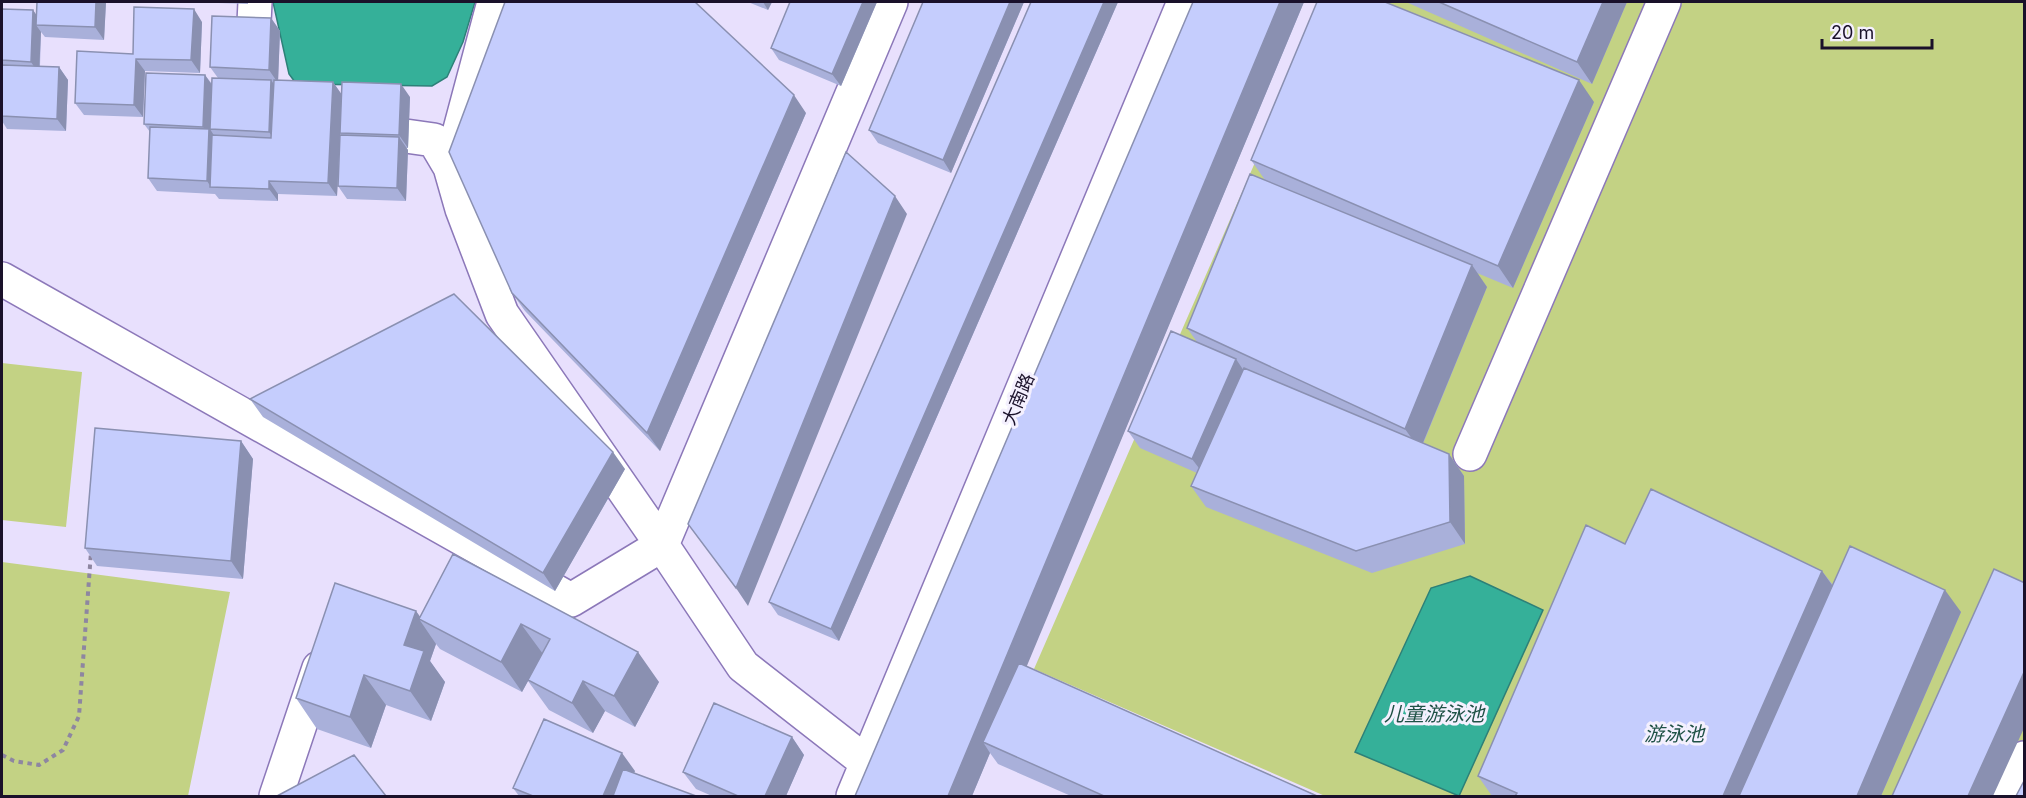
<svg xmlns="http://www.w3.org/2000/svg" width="2026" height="798" font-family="Inter,'Noto Sans SC',sans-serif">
	<rect width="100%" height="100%" fill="#e8e0fd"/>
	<path fill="#c3d284" d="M1325,2h699v758l-15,36h-684l-291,-127z
		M2,363l80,9 -16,155 -64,-7z
		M2,562l228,30 -42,204h-186z"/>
	<path fill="#35b099" stroke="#2d8078" stroke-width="1.5" d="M273,2h202l-12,40 -16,35 -15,9 -129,-2 -8,-2 -6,-8z
		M1470,576l73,34 -84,186 -104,-44 76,-164z"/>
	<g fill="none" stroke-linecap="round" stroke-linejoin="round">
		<defs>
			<path id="minor" d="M494,2l-44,165 12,42 40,105 160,231 81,121 123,96
				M252,63l3,-61
				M363,130l71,10 16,27
				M2,279l569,321 91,-55 229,-543
				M1470,454l194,-452
				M276,796l43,-128
				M853,796l331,-794
				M2008,796l16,-38"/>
		</defs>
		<use href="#minor" stroke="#8c78b9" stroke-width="36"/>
		<path stroke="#8e86a1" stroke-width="4" stroke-dasharray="4.5 4.5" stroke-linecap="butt" d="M2,755l12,6 25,4 24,-15 16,-34 12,-164"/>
		<use href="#minor" stroke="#fff" stroke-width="33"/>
	</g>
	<path fill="#a9b0da" d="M37,2h69l-2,38 -59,-3 -4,-5 -1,34 19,1 9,13 -2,51 -59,-2 -5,-8v-112l31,1 3,5z
		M189,2h59v2z
		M748,2h24l-4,8z
		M790,2h87l-36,84 -62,-26 -8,-12z
		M923,2h101l-73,171 -73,-30 -9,-13z
		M1031,2h87l-279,639 -61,-26 -9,-13z
		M1193,2h111l-278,664 292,130h-247l-73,-32 -8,-11 -18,43h-117z
		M1406,2h221l-35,82z
		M271,18l9,13 -2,49 55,2 9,13 68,2 -2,51h-2l2,2 -2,51 -59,-2 -9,-13 3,-51 -1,-2 1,-13 -4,76 -59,-2v7l-59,-2 -4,-5 -58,-3 -9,-13 2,-46 -6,-8 61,-49 7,9 6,-6 -8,-11z
		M202,22l-2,51 -55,-2 -2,46 -59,-2 -9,-12 58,-49z
		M1594,102l-81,186 -36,-15 10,14 -64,157 26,10 15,22 1,68 -93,29 -166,-66 -15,-21 6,-13 -57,-25 -12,-17 69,-89 -10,-14 78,-148 -14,-20z
		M806,113l-146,338 -135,-140 -13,-18z
		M250,399l375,70 -70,122 -292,-174z
		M241,441l12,18 -10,120 -146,-13 -12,-18z
		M1625,544l197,27 11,14 128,27 -80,184h-389l-14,-20z
		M453,554l206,128 -24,45 -30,-16 -12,22 -44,-23 -21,-29 -6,11 -82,-43 -4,-5 -6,17 15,21 -14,39 -45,-16 -15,43 -54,-19 -21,-31 120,-87 4,6z
		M792,737l12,18 -18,41h-74l-16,-7 -13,-17z
		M635,771l-1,2 62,23h-177l-6,-8z"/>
	<path fill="#8a90b1" d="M96,2h10l-2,38 -9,-13z
		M763,2h9l-4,8z
		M863,2h14l-36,84 -9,-12z
		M1010,2h14l-73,171 -8,-13z
		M1104,2h14l-279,639 -8,-12z
		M1280,2h24l-311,745 -10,-5 7,11 -18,43h-24z
		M1603,2h24l-35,82 -15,-22z
		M194,9l8,13 -2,51 -9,-13z
		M33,10l9,13 -6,2 5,7 -2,42 -8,-12z
		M271,18l9,13 -2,52 -9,-13z
		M136,59l9,12 -2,46 -9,-12z
		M59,67l9,13 -2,51 -9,-12z
		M205,75l9,13 -4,41 8,13 -7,45 -4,-6 2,-46 -6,-8z
		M271,80l9,13 -2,52 -9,-13z
		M1579,80l15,22 -81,186 -15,-22z
		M333,82l9,13 -5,101 -9,-13z
		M401,84l9,13 -2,51 -9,-13z
		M794,95l12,18 -146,338 -13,-18z
		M399,137l9,13 -2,51 -9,-13z
		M269,181l9,13v7l-9,-12z
		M895,196l12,18 -159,392 -12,-18z
		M1472,265l15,22 -67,163 -15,-21z
		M1236,359l12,18 -43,99 -13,-17z
		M241,441l12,18 -10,120 -12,-18z
		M613,452l12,17 -70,122 -12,-18z
		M1449,454l15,22 1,68 -15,-22z
		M1822,571l15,21 -89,204h-25z
		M1945,590l16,22 -80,184h-24z
		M416,611l7,10 -4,-2 17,25 -6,17 15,21 -14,39 -21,-30 -6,-46z
		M521,624l22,30 -21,38 -21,-30z
		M638,652l21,30 -24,45 -21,-31z
		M2025,670v56l-32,70h-25z
		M364,675l22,30 -15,43 -21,-31z
		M583,681l22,30 -12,22 -21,-30z
		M792,737l12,18 -18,41h-21z
		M622,753l13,18 -12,25h-20z"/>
	<path fill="#c5cdfd" stroke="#8a90b1" stroke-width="1.5" d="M37,2h59l-1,25 -59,-2z
		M505,2h190l99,93 -147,338 -135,-140 -63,-141z
		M790,2h73l-31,72 -61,-26z
		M923,2h87l-67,158 -74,-30z
		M1031,2h73l-273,627 -62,-27z
		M1193,2h87l-332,794h-93z
		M1317,2h68l194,78 -81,186 -247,-106z
		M1439,2h164l-26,60z
		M134,7l60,2 -3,51 -55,-1 -2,46 -59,-2 2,-52 56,3z
		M2,9l31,1 -2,52 -29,-2z
		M212,16l59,2 -2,52 -59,-3z
		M2,65l57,2 -2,52 -55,-3z
		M146,73l59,2 -2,52 -59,-3z
		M212,78l59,2 -2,52 -59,-3z
		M274,80l59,2 -5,101 -59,-2v8l-59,-2 2,-52 59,3z
		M342,82l59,2 -2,51 -59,-2z
		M150,127l59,2 -2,52 -59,-3z
		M340,135l59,2 -2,51 -59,-2z
		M846,152l49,44 -159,392 -48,-64z
		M1250,174l222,91 -67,164 -218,-101z
		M454,294l159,158 -70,121 -293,-174z
		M1171,331l65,28 -44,100 -64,-28z
		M1244,368l205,86 1,68 -94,29 -165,-65z
		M95,428l146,13 -10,120 -146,-13z
		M1651,489l171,82 -99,225h-208l2,-3 -39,-17 108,-251 39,19z
		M1850,546l95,44 -88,206h-118z
		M453,554l185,98 -24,44 -31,-15 -11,22 -44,-23 22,-41 -29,-15 -20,38 -82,-43z
		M1994,569l31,14v87l-57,126h-76z
		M335,583l81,28 -12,34 20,6 -14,40 -46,-16 -14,42 -54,-19z
		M1019,663l298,133h-213l-121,-54z
		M714,703l78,34 -27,59h-27l-55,-24z
		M544,719l78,34 -19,43h-70l-20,-8z
		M354,755l32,41h-109z
		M623,769l73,27h-83z
		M2025,779v17h-9z"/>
	<g text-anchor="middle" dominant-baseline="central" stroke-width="6" stroke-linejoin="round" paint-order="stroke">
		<g font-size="18" fill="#1a112a" stroke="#f4f0fe">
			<text transform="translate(1018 399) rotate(-67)">大南路</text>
		</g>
		<g font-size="20" font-style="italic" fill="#1f5146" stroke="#f4f0fe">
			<text x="1434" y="714">儿童游泳池</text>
			<text x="1674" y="734">游泳池</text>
		</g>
	</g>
	<rect width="2026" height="798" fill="none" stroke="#1a112a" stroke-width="6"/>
	<path d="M1822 39v9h110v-9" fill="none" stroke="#1a112a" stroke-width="3"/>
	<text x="1831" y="39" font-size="18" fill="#1a112a" stroke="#f4f0fe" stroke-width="4.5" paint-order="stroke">20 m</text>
</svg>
